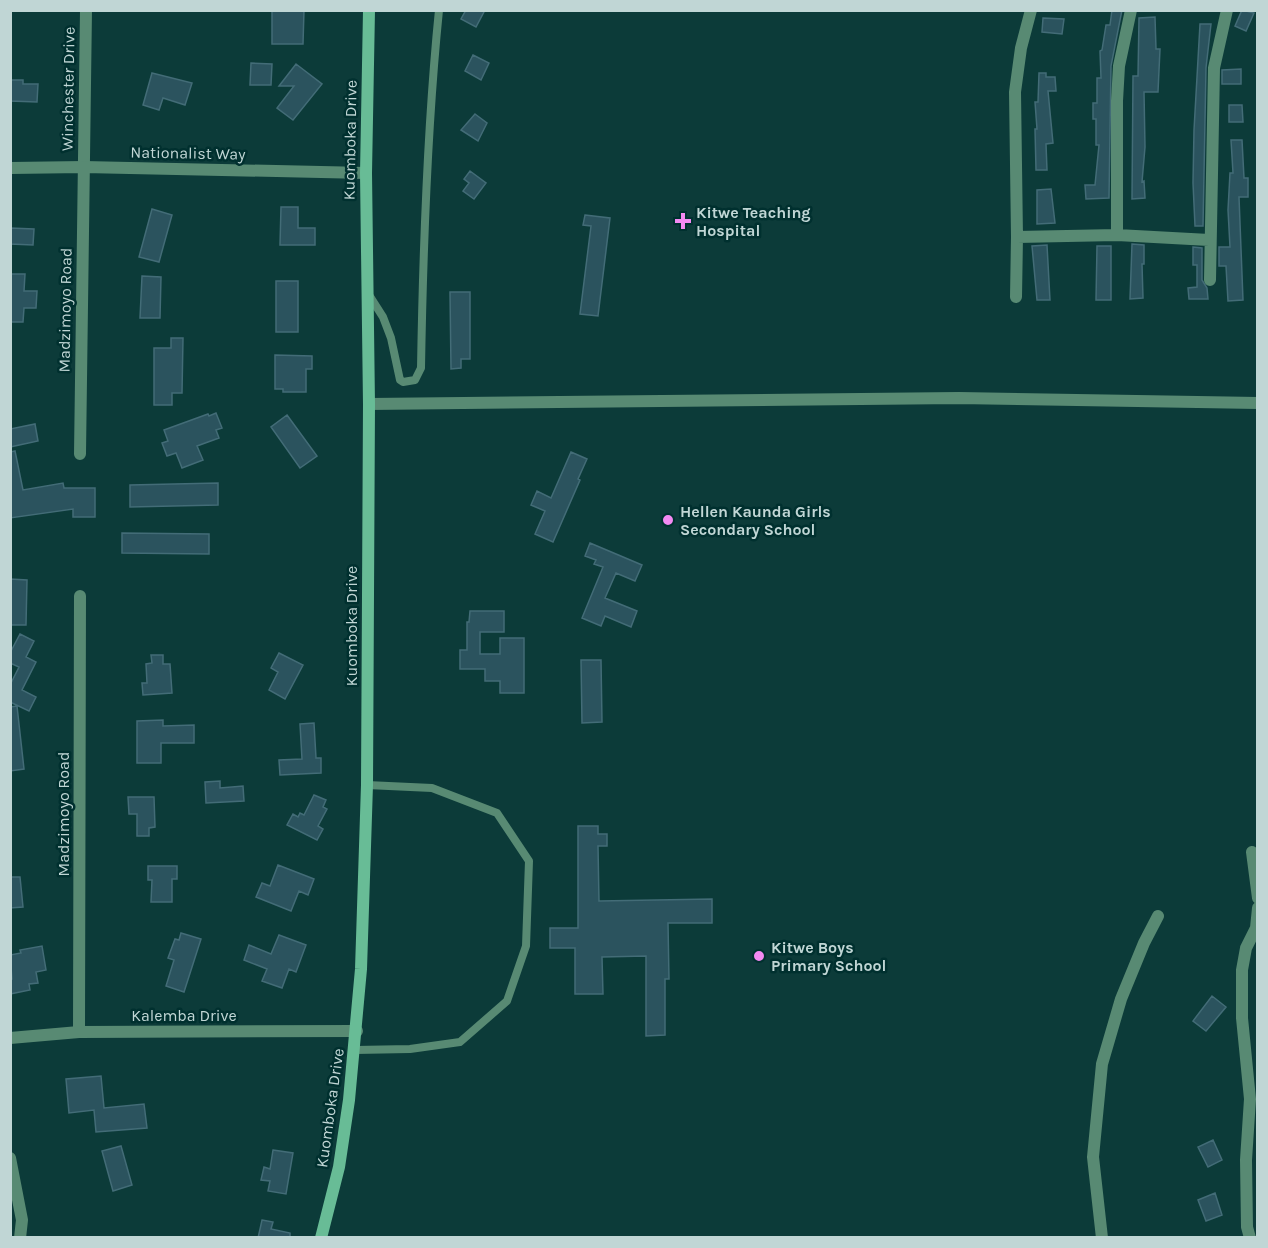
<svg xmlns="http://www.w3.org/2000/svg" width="1268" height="1248" font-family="Karla,sans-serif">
	<rect width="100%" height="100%" fill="#0c3b39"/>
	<path fill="#2b535e" stroke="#436c77" stroke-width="1.5" d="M272,10h32l-1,34h-31z
		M466,10h19l-9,17 -15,-8z
		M1112,10h10l-11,56 -2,132 -23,1 -1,-14h10l4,-40h-3v-26h-3v-16h4v-25h4l-1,-27 2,-1 4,-25h4z
		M1242,10l12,3 -8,18 -11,-5z
		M1155,17l1,32h4l-2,43h-14l1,55 -3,35 2,-1 1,17 -13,1 1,-123h5l1,-58z
		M1043,18l21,1 -2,15 -20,-2z
		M1200,24h11l-5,44 -3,158h-8l-2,-43 1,-53z
		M473,55l16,8 -8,17 -16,-9z
		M251,63l21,1 -1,21h-21z
		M296,64l26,20 -29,36 -16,-12 17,-22h-15z
		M1241,69v15h-19v-14z
		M152,73l40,10 -7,22 -22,-7 -4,12 -16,-5z
		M1039,73h7v4h9l1,14h-8l5,52 -7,1 1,26h-11l-1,-41h2l-2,-27h3z
		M10,80h13v4h15l-1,18 -27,-1z
		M1229,105h13l1,17h-14z
		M475,114l12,9 -9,18 -17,-11z
		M1231,140h11l2,38h4v19h-9l4,103 -15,1 -2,-35h-7v-19h11l-2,-37 2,-37h3z
		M470,171l16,12 -12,16 -11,-8 6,-8 -5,-4z
		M1051,189l4,34 -18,1v-34z
		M281,207h17v21h17v17h-35z
		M152,209l20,6 -13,47 -20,-5z
		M585,215l25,3 -12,98 -18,-2 11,-88 -8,-1z
		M10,228l24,1 -1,16 -23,-1z
		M1132,244l12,1v19h-2l1,34 -13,1z
		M1047,245l3,55h-13l-5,-54z
		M1097,246h14v54h-15z
		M1193,247l9,1v32l5,8 1,11h-19l-1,-11 9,-1v-22h-4z
		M10,274h15l-1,17h13l-1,17h-12l-1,14h-13z
		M142,276l19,1 -1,41h-20z
		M276,281h22v51h-22z
		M450,292h20v67h-9v9l-10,1z
		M171,338h12l-1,55h-10v12h-18v-57h17z
		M275,355l37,1v13h-6v23h-23v-3h-8z
		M216,413l6,15 -6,2 3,8 -22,8 6,14 -21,8 -6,-15 -9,3 -5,-13 6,-2 -4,-11 44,-16 1,2z
		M287,415l30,41 -17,12 -29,-41z
		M35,424l3,17 -28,6v-18z
		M15,451l8,39 40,-7 1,5h31v29h-22v-8l-63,9v-66z
		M571,452l16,7 -9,20 2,1 -27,62 -18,-8 10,-23 -14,-6 6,-14 14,7z
		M218,483v22l-88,2v-22z
		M122,533l87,1v20l-87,-1z
		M590,543l52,22 -7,16 -19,-8 -11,25 32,13 -6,16 -26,-11 -4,10 -19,-8 21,-51 -9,-3 2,-4 -11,-4z
		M10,579l17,1 -1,45h-16z
		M470,611h34v21h-24v22h20v-16h24v55h-24v-12h-15v-12h-25v-19h7v-28h2z
		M20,634l14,7 -8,16 10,5 -14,28 14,7 -7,14 -19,-9v-17l9,-18 -9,-4v-10z
		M279,653l24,12 -18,34 -16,-9 9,-18 -7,-4z
		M151,655h12v9h7l2,29 -29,2 -1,-12h5l-1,-19 6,-1z
		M581,660h20l1,62 -20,1z
		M17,706l7,63 -14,2v-64z
		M163,720v6l31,-1v18h-33v20h-24v-42z
		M314,723l2,35h5v15l-41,2 -1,-15 23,-1 -2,-35z
		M220,781v7l23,-2 1,15 -38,2 -1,-21z
		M314,795l12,5 -3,7 4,2 -9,17 5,3 -6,11 -30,-15 6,-11 5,3 2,-4 4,2z
		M128,797h26l1,30 -6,1v8h-12v-22h-8z
		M578,826h20v8h9v12h-9l1,55 113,-2v24h-44l1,56h-4v56l-19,1v-80l-44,1 1,37h-28v-46h-25v-20h28z
		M278,865l36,14 -6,16 -9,-4 -8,20 -35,-14 6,-14 8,3z
		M148,866h29v13h-5v23h-21l1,-22h-4z
		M10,877h10l3,30 -13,1z
		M181,933l20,6 -17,53 -18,-6 8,-26 -6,-2 7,-19 4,1z
		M279,935l27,10 -10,27 -7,-3 -7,19 -20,-7 5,-12 -23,-9 5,-15 22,9z
		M42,946l4,24 -10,2 2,11 -9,1 1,6 -20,4v-15h2l-2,-24 11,-2 -1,-3z
		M1212,996l14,11 -20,24 -13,-10z
		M101,1076l3,32 40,-4 3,24 -51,4 -2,-22 -25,3 -3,-34z
		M1213,1140l9,20 -14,7 -10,-20z
		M121,1146l11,39 -19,6 -11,-40z
		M273,1150l20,3 -7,41 -18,-3 2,-10 -9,-1 3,-13 6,2z
		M1215,1193l7,22 -16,6 -8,-21z
		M262,1220l11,2 -2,7 19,4v5h-32z"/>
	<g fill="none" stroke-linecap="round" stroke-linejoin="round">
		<path stroke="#588a73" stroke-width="8" d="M369,295l14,22 8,21 9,42 3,2 12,-2 6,-12c2,-120 6,-239 18,-358
			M355,1050l55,-1 50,-7 47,-41 19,-55 3,-85 -32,-48 -65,-25 -65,-3"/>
		<path stroke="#588a73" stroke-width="12" d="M1117,235v-134l2,-35 12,-56
			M1017,237l100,-2 92,5
			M1210,280l4,-212 13,-58
			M1016,297l1,-60 -2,-145 6,-44 10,-38
			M369,404l590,-6 299,5
			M80,454l6,-444
			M1252,852l6,46
			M79,1032l1,-436
			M10,1038l69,-6 278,-1
			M10,1158l12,62 -2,18
			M1102,1238l-9,-81 9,-93 19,-65 23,-56 14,-27
			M1250,1238l-3,-11 -1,-67 4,-61 -8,-81v-48l4,-22 10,-20 2,-20"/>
		<path stroke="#588a73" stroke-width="12" d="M10,168l74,-1 282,6"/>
		<path stroke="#68bc96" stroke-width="12" d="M321,1238l18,-71 10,-67 12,-131 6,-184 2,-381 -3,-231 3,-163"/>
	</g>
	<g fill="#f38af2" stroke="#00302f" stroke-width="2">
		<path d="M680 212h6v6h6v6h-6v6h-6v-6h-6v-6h6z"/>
		<circle cx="668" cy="520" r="6"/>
		<circle cx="759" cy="956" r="6"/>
	</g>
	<g text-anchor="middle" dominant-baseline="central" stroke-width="5" stroke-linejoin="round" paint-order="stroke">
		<g font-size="16" fill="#c0d6d5" stroke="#00302f">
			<text transform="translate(68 89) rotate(-89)">Winchester Drive</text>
			<text transform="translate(350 140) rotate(-89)">Kuomboka Drive</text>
			<text transform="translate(188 153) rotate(1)">Nationalist Way</text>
			<text transform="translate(65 310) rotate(-89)">Madzimoyo Road</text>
			<text transform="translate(351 626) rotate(-90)">Kuomboka Drive</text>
			<text transform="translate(63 814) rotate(-90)">Madzimoyo Road</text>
			<text x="184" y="1015">Kalemba Drive</text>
			<text transform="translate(330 1108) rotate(-82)">Kuomboka Drive</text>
		</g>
		<g font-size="16" font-weight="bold" fill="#c0d6d5" stroke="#00302f" text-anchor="start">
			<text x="696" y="212">Kitwe Teaching<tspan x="696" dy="18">Hospital</tspan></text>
			<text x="680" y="511">Hellen Kaunda Girls<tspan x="680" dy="18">Secondary School</tspan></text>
			<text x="771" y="947">Kitwe Boys<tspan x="771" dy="18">Primary School</tspan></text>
		</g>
	</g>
	<rect width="1268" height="1248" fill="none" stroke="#c0d6d5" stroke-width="24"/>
</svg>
